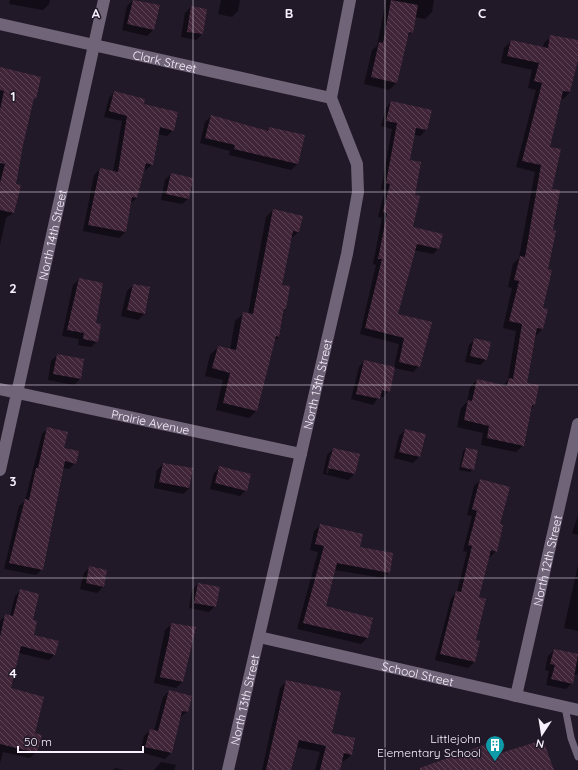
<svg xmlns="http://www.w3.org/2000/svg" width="578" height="770" font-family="Quicksand,sans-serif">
	<defs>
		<pattern id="building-back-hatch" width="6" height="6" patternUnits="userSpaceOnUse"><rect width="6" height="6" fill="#402538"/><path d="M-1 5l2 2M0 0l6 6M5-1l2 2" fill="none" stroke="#5c4556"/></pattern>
	</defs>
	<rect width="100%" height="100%" fill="#211828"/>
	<path fill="#0007" fill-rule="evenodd" d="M10,0h40l-1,4 -6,6 -34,-6z
		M133,0l20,30 -6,6 -25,-6 5,-24z
		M221,0h19l-2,11 -6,6 -14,-3z
		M386,0h48l-2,12 -7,7 -10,-2 -3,15 -5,5 -11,46 -7,7 -25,-6 8,-34 5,-4z
		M191,7l11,27 -6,6 -15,-3 4,-24z
		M551,36l27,5v14l-8,37 -7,7 -2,-1 -12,49 2,43 -4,80 -5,39v20l-6,7 -10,47 8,22 -3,3 -8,37 -7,7 -35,-7 2,-12 -26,-6 4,-19 6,-6 3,-15 7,-7 25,6 6,-6 8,-49 -13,-3 9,-40 -4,-1 5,-23 6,-6 16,-86 -19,-5 20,-77 -8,-2 4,-18 -31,-7 3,-15 7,-7 32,7 1,-5z
		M0,70l35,28 -3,3 -10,44 -7,40 -2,28 -7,5 -6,27z
		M114,92l29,12 30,26 -6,6 -10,-2 -5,30 -6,6 -3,-1 -6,29 -7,6 -5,28 -6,6 -36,-7 11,-56 6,-6 13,3 9,-51 -18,-4 5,-19z
		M391,102l39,9 -4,19 -6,6 -7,-2 -4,26 5,36 -2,31 26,22 -5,5 -19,-4 -17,64 34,9 -12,43 -6,6 -19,-4 -5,23 -6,6h-4l-6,8 -22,-6 8,-32 5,-6 30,7 5,-24 -39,-10 16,-69 -3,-1 9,-46 -4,-1 7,-27 -4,-1 11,-60 -11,-3 5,-18z
		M211,116l55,15 3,-3 28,36 -6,6 -62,-15 1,-4 -30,-8 5,-21z
		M171,174l17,25 -6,5 -21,-4 4,-20z
		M273,210l25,22 -8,8 -9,46 8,1 -10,50 -5,4 -18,70 -7,7 -33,-8 7,-30 -18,-4 5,-21 8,-8 12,3 5,-29 8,-7h5l18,-97z
		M79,279l16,45 2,17 -6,6 -13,-2 1,-6 -17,-3 11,-51z
		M133,285l11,29 -6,6 -17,-4 6,-25z
		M475,339l11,20 -6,6 -15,-3 4,-17z
		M57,355l26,5 -3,19 -6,6 -26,-5 3,-19z
		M48,428l27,35 -6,6 -7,-1 -20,101 -6,6 -32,-6 15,-63 6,-5 17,-67z
		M405,430l14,27 -6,6 -19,-5 5,-22z
		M333,449l25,6 -4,19 -6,6 -25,-6 4,-19zM330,455h2l-4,18h-2z
		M466,449l7,20 -3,3 -11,-2 4,-19z
		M163,464l26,24 -6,6 -29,-6 3,-18z
		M220,467l26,23 -6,6 -30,-7 4,-16z
		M480,480l19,45 -3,26 -6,6h-2l-10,41 -4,43 5,1 -5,20 -6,6 -33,-8 16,-62 6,-6 10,-40 -4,-1 9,-35 -5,-1 7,-29z
		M578,515v20l-6,-2z
		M320,525l39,23 30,24 -6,6 -49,-8 -9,37 47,12 -5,19 -6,6 -64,-15 21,-77 -8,-2 4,-19z
		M578,565v66l-14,-3z
		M90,567l13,20 -6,6 -17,-4 4,-16z
		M198,584l17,22 -6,6 -20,-4 3,-18z
		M20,591l11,30 1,15 23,18 -6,6 -31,-7 -8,36 24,45 2,18 -6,6 -27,-6 -3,11v-142l6,-6 4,1 5,-20z
		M171,624l23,4 -12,54 -6,6 -22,-5 11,-53z
		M554,650l24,5v19l-4,1 -2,8 -6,6 -20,-4 3,-14 -4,-1 3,-14z
		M287,681l64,74 -7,6h-3l-2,9h-24l5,-18 -24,-5 -6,23h-28l18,-82z
		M169,691l18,21 -7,5 -9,36 -6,6 -25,-7 4,-16 6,-6 4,1 9,-34z
		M161,762l15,3 -2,5h-20z
		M115,768l9,2h-11z"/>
	<path fill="url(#building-back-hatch)" d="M133,0l27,5 -6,25 -27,-6z
		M391,0l27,5 -5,28 -4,-1 -12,51 -26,-6 8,-35 4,1z
		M191,6l16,3 -4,25 -16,-2z
		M550,35l28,5v20l-8,32 -7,-1 -13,56 11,2 -9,40 8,1 -7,40 3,1 -8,38 4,1 -9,38 5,1 -5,20 -6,-1 -10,55 12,2 -4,20h-3l-8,41 -37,-8 2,-12 -25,-6 4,-20 4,1 5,-22 30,7 2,-8 4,1 9,-55 -13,-3 10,-40 -5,-1 6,-24 5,1 16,-92 -19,-4 20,-78 -8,-2 5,-18 -32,-7 4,-16 37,8z
		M0,67l41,10 -5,22 -2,-1 -11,47 -7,39 5,1 -7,28 -14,-3v-27l5,-19 -5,-1v-53l4,-19 -4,-1z
		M114,91l31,8 -1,5 34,8 -4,19 -14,-4 -7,38 -7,-2 -9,35 -5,-1 -6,35 -38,-7 12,-57 18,4 9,-56 -18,-5z
		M391,101l41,9 -5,20 -11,-2 -6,32 11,2 -6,33 5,1 -7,31 30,7 -4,15 -22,-5 -19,70 34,8 -12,45 -21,-5 5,-24 -39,-10 17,-69h-4l9,-46 -4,-1 7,-28 -4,-1 11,-60 -11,-2z
		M211,115l57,16 1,-4 36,8 -7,29 -64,-15 1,-4 -30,-7z
		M171,173l22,5 -4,21 -23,-5z
		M273,209l30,7 -4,16 -6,-1 -11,54 8,1 -4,23h-2l-5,28 -3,-1 -19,75 -34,-8 7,-30 -18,-5 6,-22 18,4 7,-38 10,2z
		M79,278l24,5 -7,40 5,1 -3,18 -15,-3 1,-6 -17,-3z
		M133,284l17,3 -5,27 -18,-4z
		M474,338l17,4 -4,18 -17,-4z
		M57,354l27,5 -3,20 -28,-5z
		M364,360l31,7 -5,25 -8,-2 -2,9 -24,-5z
		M47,427l21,5 -4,16 15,3 -3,13 -11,-3 -22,109 -34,-7 16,-64 4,1 7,-32h2z
		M405,429l21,5 -6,23 -21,-5z
		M333,448l27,6 -5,20 -27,-6z
		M466,448l12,2 -4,20 -13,-3z
		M163,463l30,5 -4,20 -30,-6z
		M219,466l32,8 -4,17 -32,-8z
		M480,479l30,8 -10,37 3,1 -6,27 -6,-2 -12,47 7,2 -10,41 4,1 -5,21 -35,-8 16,-63 5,1 11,-46 -4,-1 9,-34 -5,-2z
		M320,524l43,10 -3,13 33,6 -3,20 -53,-10 -11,43 47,12 -5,20 -65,-15 21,-77 -9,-2z
		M89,566l18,4 -3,17 -18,-4z
		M198,583l22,4 -4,20 -22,-4z
		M20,589l19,5 -6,26 4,1 -3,14 25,6 -4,14 -34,-9 -10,42 33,9 -9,36 7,2 -5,18 -37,-9v-107l5,-23 8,2z
		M171,623l25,4 -13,55 -23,-5 9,-39z
		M554,649l24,5 -5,30 -22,-5 4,-14 -5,-1z
		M286,680l55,12 -9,41 23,5 -3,17 -8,-2 -4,17h-20l6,-24 -27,-6 -8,30h-25z
		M169,690l23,6 -4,16 -6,-1 -10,42 -27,-6 5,-18 8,2z
		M543,740l11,30h-134v-2l75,-27 6,12z"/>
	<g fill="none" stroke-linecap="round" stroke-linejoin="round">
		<path stroke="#6f6478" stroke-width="7" d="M565,707l6,31 7,19"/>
		<g stroke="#6f6478" stroke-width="12">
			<path id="s1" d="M0,24l331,74"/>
			<path id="s2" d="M0,389l301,65"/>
			<path id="s3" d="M0,470l104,-470"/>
			<path id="s4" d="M259,637l319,73"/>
			<path id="s5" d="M516,696l62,-272"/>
			<path id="s6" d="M228,770l119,-516 11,-62 -1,-28 -26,-66 19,-98"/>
		</g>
	</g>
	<path fill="none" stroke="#f8f1fd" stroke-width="1" stroke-opacity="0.55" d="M193,0v770M385,0v770M0,192h578M0,385h578M0,578h578"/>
	<defs>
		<symbol id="building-pin" viewBox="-11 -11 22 30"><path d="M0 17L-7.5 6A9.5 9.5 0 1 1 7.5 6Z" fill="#0f9aa8" stroke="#211828"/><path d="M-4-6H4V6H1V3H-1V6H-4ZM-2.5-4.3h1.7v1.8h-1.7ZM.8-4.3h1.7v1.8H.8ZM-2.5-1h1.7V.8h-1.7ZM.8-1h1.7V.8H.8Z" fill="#fff"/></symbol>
	</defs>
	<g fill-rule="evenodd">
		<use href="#building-pin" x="484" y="734" width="22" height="30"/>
	</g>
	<g text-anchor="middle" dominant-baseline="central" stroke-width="3" stroke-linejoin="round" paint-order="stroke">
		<g font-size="12" fill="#f8f1fd" stroke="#211828">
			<text stroke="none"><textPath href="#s1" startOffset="169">Clark Street</textPath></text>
			<text stroke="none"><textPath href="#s3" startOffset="241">North 14th Street</textPath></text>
			<text stroke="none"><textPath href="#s6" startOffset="396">North 13th Street</textPath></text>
			<text stroke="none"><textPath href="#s2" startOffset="154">Prairie Avenue</textPath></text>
			<text stroke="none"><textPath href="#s5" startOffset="139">North 12th Street</textPath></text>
			<text stroke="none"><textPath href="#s4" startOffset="163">School Street</textPath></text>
			<text stroke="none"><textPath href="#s6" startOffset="72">North 13th Street</textPath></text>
		</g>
		<g font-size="12" fill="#f8f1fd" stroke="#211828" text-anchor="end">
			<text x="481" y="738">Littlejohn<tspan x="481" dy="14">Elementary School</tspan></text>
		</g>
	</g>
	<g font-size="13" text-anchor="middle" font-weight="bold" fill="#f8f1fd" stroke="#211828" stroke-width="3" stroke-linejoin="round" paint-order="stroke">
		<text x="96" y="18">A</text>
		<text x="289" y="18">B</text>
		<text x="482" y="18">C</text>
		<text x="13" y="101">1</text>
		<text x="13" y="293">2</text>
		<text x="13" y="486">3</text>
		<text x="13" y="678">4</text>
	</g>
	<g transform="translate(542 734) rotate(192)" stroke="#211828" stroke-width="3" paint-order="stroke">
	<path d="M0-3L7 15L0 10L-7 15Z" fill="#f8f1fd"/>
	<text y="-6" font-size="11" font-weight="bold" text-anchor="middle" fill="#f8f1fd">N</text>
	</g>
	<path d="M18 746v6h125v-6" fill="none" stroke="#f8f1fd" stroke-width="2"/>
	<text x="24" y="746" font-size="12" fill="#f8f1fd" stroke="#211828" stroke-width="3" paint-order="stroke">50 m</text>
</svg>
